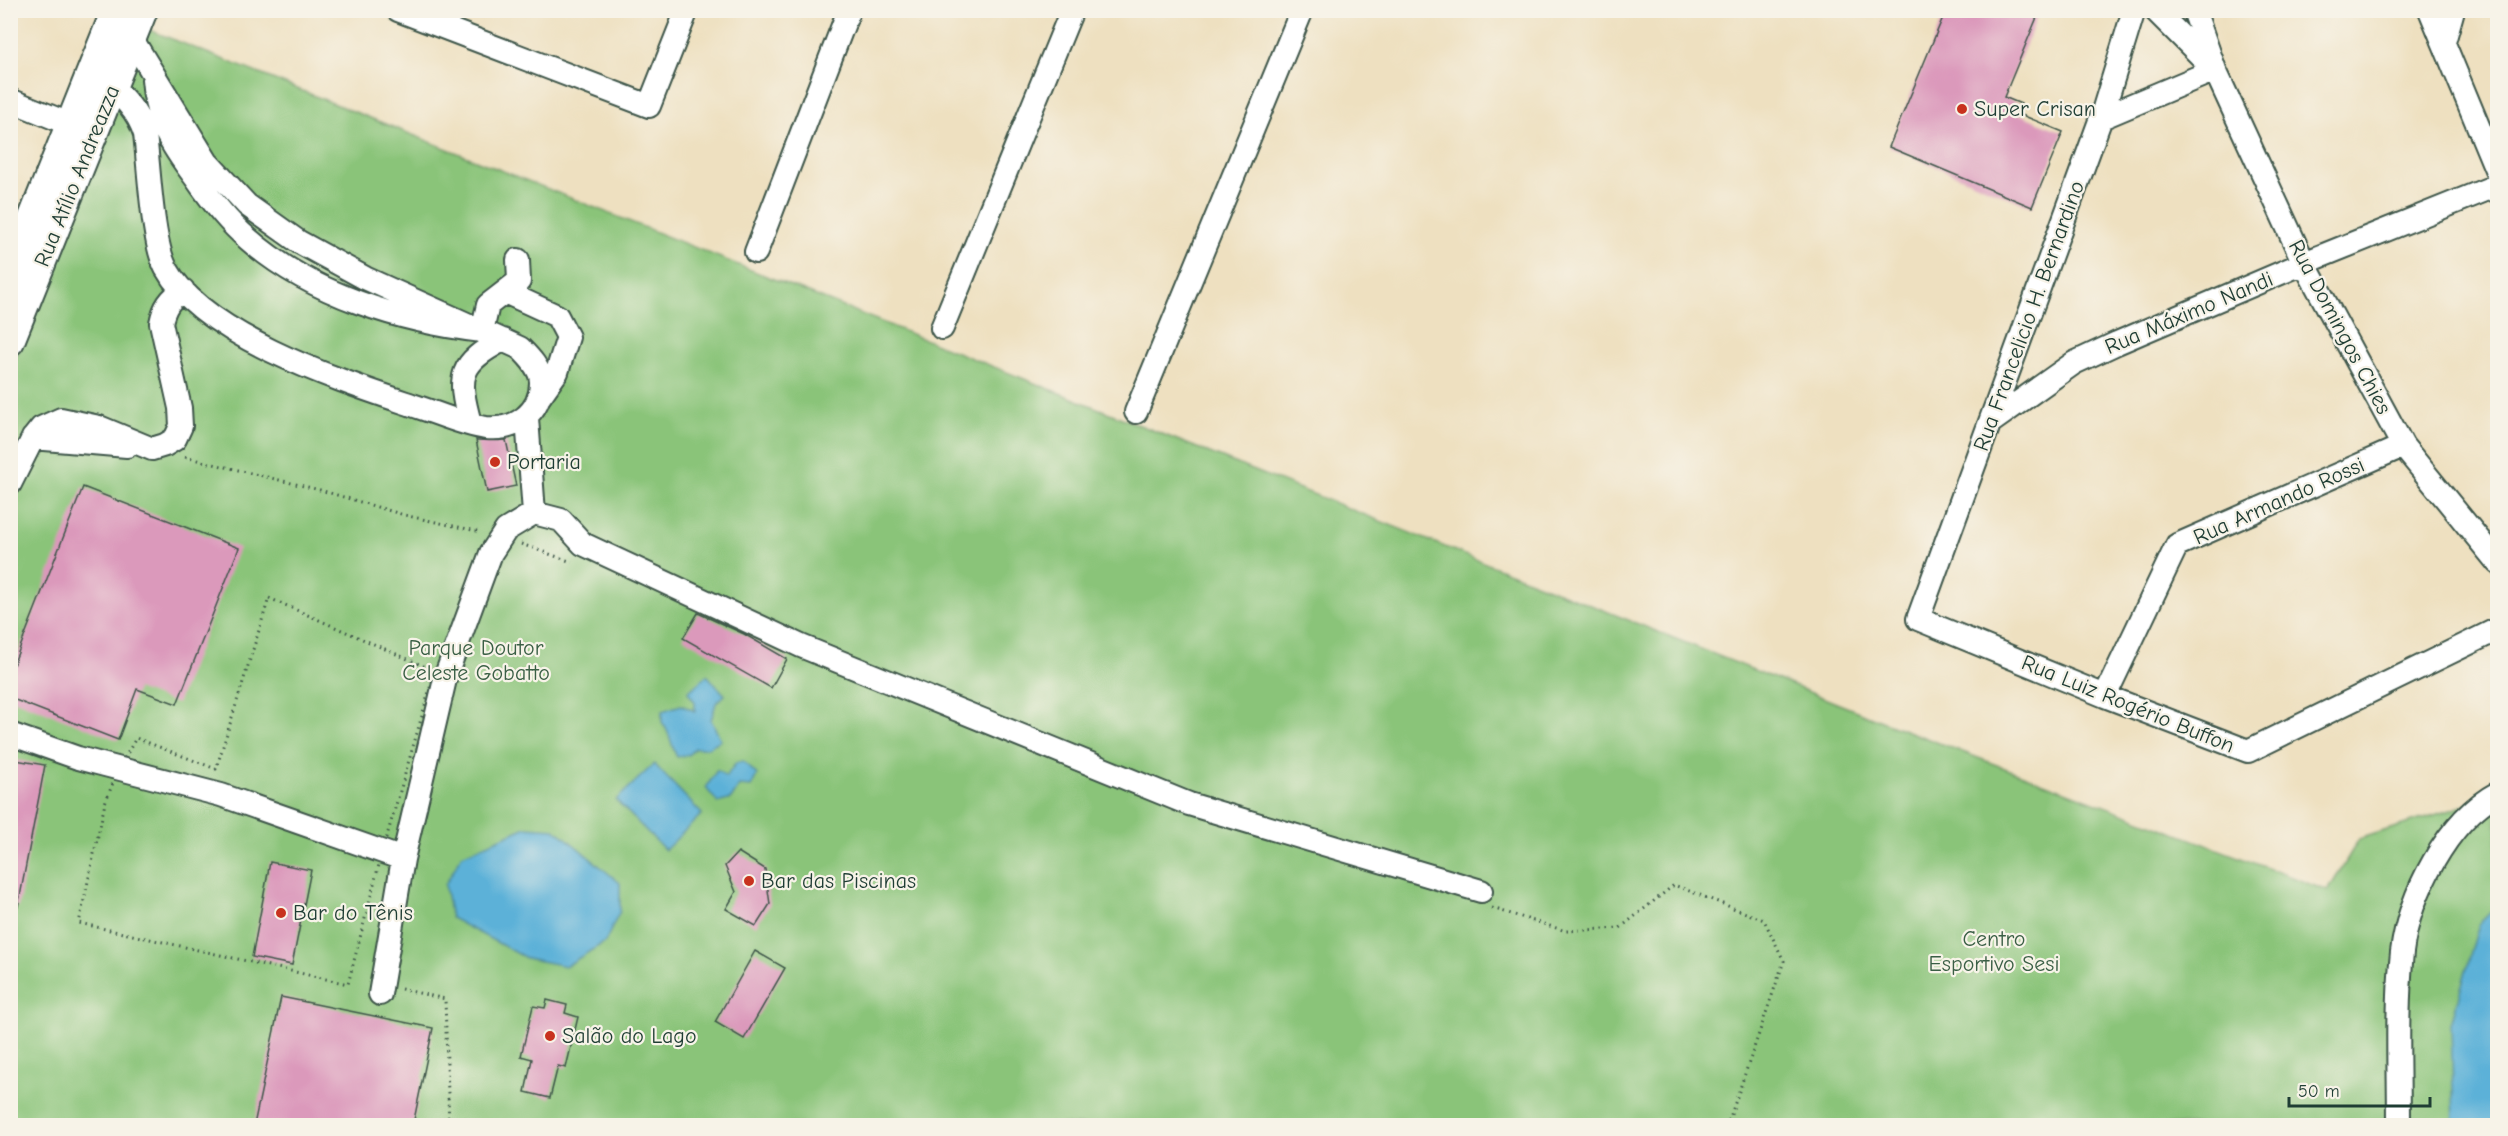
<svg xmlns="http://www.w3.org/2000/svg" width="2508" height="1136" font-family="'Comic Neue',sans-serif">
	<rect width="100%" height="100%" fill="#f7f3e8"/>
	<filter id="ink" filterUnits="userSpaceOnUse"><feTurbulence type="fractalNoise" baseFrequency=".0167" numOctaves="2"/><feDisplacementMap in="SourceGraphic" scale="12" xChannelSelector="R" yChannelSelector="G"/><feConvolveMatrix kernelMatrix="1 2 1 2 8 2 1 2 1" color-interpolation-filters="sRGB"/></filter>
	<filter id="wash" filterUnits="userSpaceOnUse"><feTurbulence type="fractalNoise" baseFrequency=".008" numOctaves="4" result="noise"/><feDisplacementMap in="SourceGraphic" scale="24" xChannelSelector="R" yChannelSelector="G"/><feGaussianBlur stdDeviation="1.35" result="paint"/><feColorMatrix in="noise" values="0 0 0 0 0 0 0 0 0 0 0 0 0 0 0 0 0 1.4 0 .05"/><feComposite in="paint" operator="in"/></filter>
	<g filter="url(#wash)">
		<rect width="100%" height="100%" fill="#eee0c0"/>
		<path fill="#8ac479" stroke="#548056" stroke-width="1.5" d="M142,27l1747,697 439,167 31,-52 138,-44v330h-2486l-1,-752z"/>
		<path fill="#5cb1d8" stroke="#3e7786" stroke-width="1.5" d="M707,675l18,20 -9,8 -5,17 10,20 -14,8h-12l-7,7 -11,2c-7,-13 -6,-24 -15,-35v-11l19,-6 14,6v-9l-7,-10z
			M743,761l14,14 -6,12 -12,-1 -8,13 -13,4 -12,-15 11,-18 9,7 10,-14z
			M654,764l48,50 -37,36 -49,-50z
			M526,827l29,2 65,54v28l-15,31 -39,24 -40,-8 -75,-40 -6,-33 17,-30z
			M2497,906v219h-43l-3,-101 28,-100z"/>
		<g id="blocks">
			<path fill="#db99bb" d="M1946,10h94l-36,87 17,7 -4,9 46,19 -31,75 -143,-60z
				M476,440h30l10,46 -29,6z
				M83,487l156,61 -62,156 -40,-15 -19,51 -108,-42v-25z
				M698,613l46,21 43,25 -16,29 -88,-50z
				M10,759l35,6 -27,142 -8,-1z
				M738,852l27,17 5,35 -14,22 -30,-17 10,-17 -11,-26z
				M270,862l41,8 -19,95 -40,-8z
				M755,951l30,17 -41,71 -29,-17z
				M281,997l152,31 -20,97h-159z
				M547,1000l20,5 -2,8 13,4 -12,51 -8,-2 -8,32 -25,-6 7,-33 -11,-3 12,-50 12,2z"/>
		</g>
	</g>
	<g filter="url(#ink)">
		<use href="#blocks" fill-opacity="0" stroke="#3e5549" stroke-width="1.5"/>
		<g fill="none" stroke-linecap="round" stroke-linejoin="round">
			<defs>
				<path id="minor" d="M398,10l251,96 38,-96
					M2134,10l-33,108 -183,501 187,77 143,55 250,-122
					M2155,10l55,55
					M2194,10l21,60 89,193 99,183 95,117
					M2430,10l68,164
					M2444,42l9,-32
					M100,79c19,13 38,32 45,55 4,32 7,108 21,134 38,69 175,113 246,137 23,7 51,20 74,23 29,3 55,-15 55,-46 0,-13 -12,-25 -21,-34l-155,-70 -66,-36 -52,-37 -40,-43 -75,-123
					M153,79c3,42 17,65 42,98 15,22 33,45 53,62 62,55 154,83 234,92l6,-26 31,-24 -1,-21
					M10,100l74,30
					M2101,118l114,-48
					M756,252l93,-242
					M507,293l50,23 11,21 -11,35 -19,27
					M942,328l130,-318
					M1136,412l166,-402
					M527,418l7,95
					M1991,422l83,-59 43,-20 187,-80 194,-78
					M470,423c-13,-47 -11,-60 33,-83
					M33,438l94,8
					M10,484l23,-46 8,-10 20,-9 38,8 53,22 13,-4 10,-6 6,-13 -1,-18 -19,-85c3,-16 9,-24 22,-33
					M2105,696l72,-151 226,-99
					M10,734l68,24 143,37 182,64
					M380,994l23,-135 43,-184 45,-122 15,-23 28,-17 27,7 22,24 218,102 388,158 292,87
					M2399,1126c0,-58 -3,-117 3,-174 7,-56 45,-132 96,-159"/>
				<path id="major" d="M10,275l106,-265
					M10,341l133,-331"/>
			</defs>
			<use href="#minor" stroke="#3e5549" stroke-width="26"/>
			<use href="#major" stroke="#3e5549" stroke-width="32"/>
			<path stroke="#3e5549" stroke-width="3" stroke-dasharray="1.5 4.5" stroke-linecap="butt" d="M185,457l135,33 84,25 77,17
				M521,544l51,18
				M269,598l166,73 -53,182 -34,131 -269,-61 26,-120 14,-35 17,-30 80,31z
				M1492,908l74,23 54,-3 54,-43 90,35 20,41 -57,165
				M401,989l44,10 4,127"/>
			<use href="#minor" stroke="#fff" stroke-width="22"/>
			<use href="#major" stroke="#fff" stroke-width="28"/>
		</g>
	</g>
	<g fill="#c8321e" stroke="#f7f3e8" stroke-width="2">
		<circle cx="1962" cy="109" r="6"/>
		<circle cx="495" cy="462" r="6"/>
		<circle cx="749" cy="881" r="6"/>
		<circle cx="281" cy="913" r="6"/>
		<circle cx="550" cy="1036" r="6"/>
	</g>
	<g text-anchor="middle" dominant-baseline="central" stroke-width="4.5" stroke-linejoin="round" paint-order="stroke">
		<g font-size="22" fill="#1f3d34" stroke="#f7f3e8" text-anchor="start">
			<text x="1974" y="109">Super Crisan</text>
			<text x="507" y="462">Portaria</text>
			<text x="761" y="881">Bar das Piscinas</text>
			<text x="293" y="913">Bar do Tênis</text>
			<text x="562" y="1036">Salão do Lago</text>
		</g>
		<g font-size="22" fill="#1f3d34" stroke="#f7f3e8">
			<text transform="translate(77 176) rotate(-68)">Rua Atílio Andreazza</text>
			<text transform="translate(2189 313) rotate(-23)">Rua Máximo Nandi</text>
			<text transform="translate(2029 316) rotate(-70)">Rua Francelicio H. Bernardino</text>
			<text transform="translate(2340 327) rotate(62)">Rua Domingos Chies</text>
			<text transform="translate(2279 501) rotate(-24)">Rua Armando Rossi</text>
			<text transform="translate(2128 704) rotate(22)">Rua Luiz Rogério Buffon</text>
		</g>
		<g font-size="22" fill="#3a5f45" stroke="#f7f3e8">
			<text x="476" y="648">Parque Doutor<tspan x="476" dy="25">Celeste Gobatto</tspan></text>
			<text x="1994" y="939">Centro<tspan x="1994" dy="25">Esportivo Sesi</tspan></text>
		</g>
	</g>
	<rect width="2508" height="1136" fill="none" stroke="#f7f3e8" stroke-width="36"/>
	<path d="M2289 1097v9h141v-9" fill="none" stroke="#1f3d34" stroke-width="3"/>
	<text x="2298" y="1097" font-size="18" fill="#1f3d34" stroke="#f7f3e8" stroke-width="4.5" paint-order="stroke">50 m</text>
</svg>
